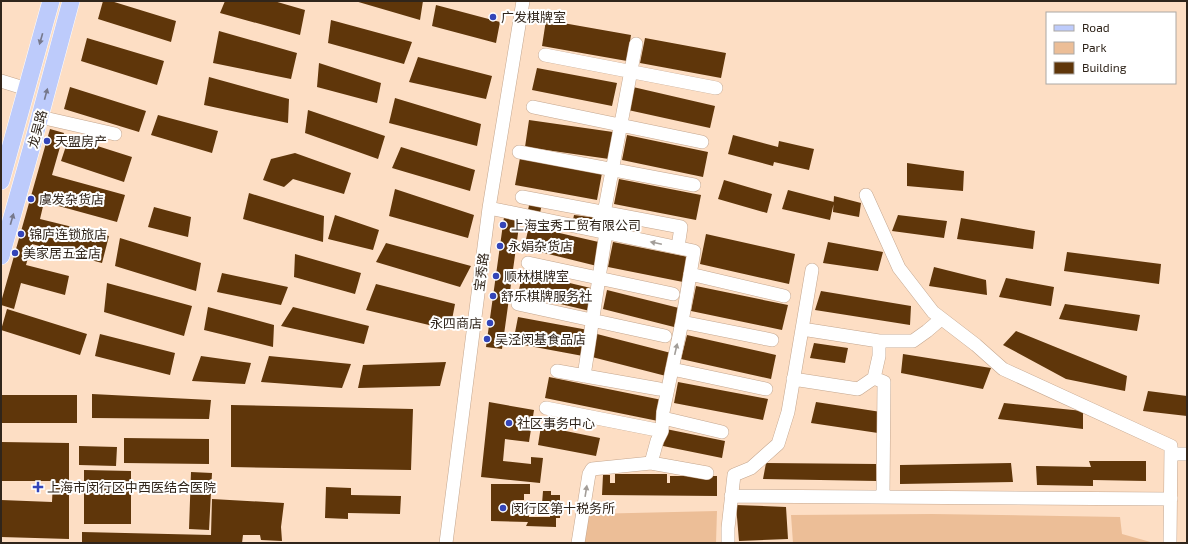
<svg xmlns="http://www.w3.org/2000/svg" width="1188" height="544" font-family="'Exo 2','Noto Sans SC',sans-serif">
	<rect width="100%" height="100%" fill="#fddec4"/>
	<path fill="#ecbe97" d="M717,511l-1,32h-132l5,-29z
		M932,514l188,3 2,17 32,9h-361l-2,-28z"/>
	<path fill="#5f360a" d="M103,1h8l65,20 -5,21 -73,-23z
		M225,1h49l31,9 -5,25 -80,-22z
		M355,1h68l-3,19z
		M436,5l64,17 -4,21 -64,-17z
		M331,20l81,22 -8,22 -76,-21z
		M546,20l85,15 -4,26 -85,-15z
		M219,31l78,22 -6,26 -78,-16z
		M87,38l77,23 -7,24 -76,-24z
		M645,38l81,15 -5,25 -81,-15z
		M418,57l74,19 -6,23 -77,-17z
		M319,63l62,20 -4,20 -60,-16z
		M537,68l80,15 -5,23 -80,-16z
		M209,77l80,22 -1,24 -84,-18z
		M70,87l76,24 -7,21 -75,-23z
		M633,87l82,19 -5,22 -82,-18z
		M395,98l86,26 -4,22 -88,-23z
		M308,110l77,26 -7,23 -73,-26z
		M158,115l60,16 -6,22 -61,-18z
		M529,120l84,12 -4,27 -84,-12z
		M50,129l14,4 -12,42 73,20 -8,27 -73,-20 -4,17 69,17 -7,27 -70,-19 -6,21 43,11 -4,19 -44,-12 -7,26 -13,-4v-3z
		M627,135l81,17 -5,25 -81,-17z
		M733,135l45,12 1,-6 35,8 -5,21 -35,-8 -1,4 -45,-12z
		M69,137l63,20 -8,25 -63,-21z
		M401,147l74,23 -5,21 -78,-23z
		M295,153l56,20 -7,21 -51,-15 -9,8 -21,-7 8,-21z
		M520,158l82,15 -5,27 -82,-15z
		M907,163l57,8 -1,20 -56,-5z
		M619,179l82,16 -5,25 -82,-16z
		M724,180l48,14 -5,19 -49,-14z
		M395,189l79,26 -6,23 -79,-22z
		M788,190l46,12 -4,18 -48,-11z
		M249,193l75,23 -1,26 -80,-23z
		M834,196l27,7 -2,14 -26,-5z
		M530,201l12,3 -2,9 -12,-3z
		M154,207l37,10 -3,20 -40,-10z
		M591,213l4,1 -2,7 -5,2 -15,-3 1,-5 16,2z
		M335,215l44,15 -6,20 -45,-11z
		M898,215l49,6 -3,17 -52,-7z
		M504,217l16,2 -18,130 -16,-2z
		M961,218l74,13 -2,18 -76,-10z
		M529,226l74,17 -6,23 -73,-18z
		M706,234l89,20 -6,30 -89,-20z
		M120,238l81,25 -5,28 -81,-25z
		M613,242l75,15 -5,25 -75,-15z
		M828,242l55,10 -5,19 -55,-8z
		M386,243l85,23 -11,21 -84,-25z
		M1067,252l94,12 -2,20 -95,-13z
		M295,254l66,19 -6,21 -61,-17z
		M934,267l52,13 1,15 -58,-9z
		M523,272l72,17 -5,22 -72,-17z
		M222,273l66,14 -7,18 -64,-13z
		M1006,278l48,9 -3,19 -52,-9z
		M107,283l85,23 -8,30 -80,-24z
		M376,284l79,20 -5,26 -84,-20z
		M696,286l92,19 -6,25 -91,-19z
		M607,290l72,18 -5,19 -71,-18z
		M821,291l90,15 -1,19 -95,-15z
		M1065,304l75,11 -3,16 -78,-12z
		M208,307l66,18 -1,22 -69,-17z
		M293,307l76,19 -5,18 -83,-18z
		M7,309l80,25 -7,21 -79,-25z
		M518,317l70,13 -5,26 -70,-13z
		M1016,331l111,45 -2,15 -59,-12 -63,-34z
		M100,334l75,19 -5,22 -75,-19z
		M597,334l74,19 -5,23 -74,-19z
		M687,335l89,20 -5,24 -90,-20z
		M814,343l34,5 -3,15 -35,-5z
		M903,354l88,14 -8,21 -82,-16z
		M201,356l50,7 -6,21 -53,-3z
		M269,356l82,8 -9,24 -81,-6z
		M446,362l-6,24 -82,2 5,-23z
		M549,377l113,23 -4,21 -113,-23z
		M678,382l90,17 -5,21 -89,-17z
		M1148,391l39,5v20l-44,-5z
		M92,394l119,6 -2,19 -117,-1z
		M1,395h76v28h-76z
		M489,402l45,8 -5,32 -24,-3 -2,22 28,3v-7l12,1 -3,25 -59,-6z
		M816,402l65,10 -3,21 -67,-10z
		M1004,403l79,8v18l-85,-10z
		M231,405l182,4 -2,61 -180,-3z
		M541,426l59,12 -4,18 -58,-11z
		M666,429l59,12 -3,17 -59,-12z
		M124,438l85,1v25l-85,-1z
		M1,442l68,1v96l-68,-2v-37l51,2 1,-21h-52z
		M79,446l38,1 -1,19 -37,-1z
		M1089,461h57v20l-53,-1v6l-56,-1 -1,-19 55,1z
		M766,463l110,1 1,17 -114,-2z
		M1011,463l2,19 -113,2v-19z
		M84,470l47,1v53h-47z
		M191,472l21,1 -3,57 -20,-1z
		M615,474h52v9h3v-7h47v20l-115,-1 1,-20h7v8h5z
		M491,484h39v10h-6v6h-10v11h15v6h21v-13h-8l1,-13h8v4h9v23h-4v9l-30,-1 2,-4 -37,-1z
		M326,487l25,1v7l50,1 -1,18 -52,-1v6l-23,-1z
		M212,499l72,4 -3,24 1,14 -21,-1 -1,-5h-17l-1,8h-160v-11l129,3z
		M736,505l50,2 2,32 -49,2z"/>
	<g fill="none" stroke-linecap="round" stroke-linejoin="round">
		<defs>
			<path id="minor" d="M545,55l171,33
				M1,81l26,8
				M533,107l169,35
				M40,117l75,17
				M519,152l175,33
				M866,195l33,73 34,44 43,33 27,24 168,77 -1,97
				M522,197l159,30 -3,20
				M489,208l205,43 -12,71 -19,90 -1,19 -5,10 -6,22 -59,6 -3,5 -11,69
				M598,231l3,-16 4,-7 31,-164
				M528,263l145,31
				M690,274l94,22
				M518,304l147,32
				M682,322l90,18
				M802,329l77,12
				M672,369l94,20
				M557,371l102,18
				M584,376l22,-144
				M874,378l10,4 -1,115
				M793,379l65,10 16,-11 5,-22v-15h34l14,-10 14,-12
				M546,408l116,23
				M663,418l59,14
				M1171,454h16
				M651,463l56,10
				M731,496l440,3
				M446,543l43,-335 34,-207
				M728,543v-15l6,-53 17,-7 27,-24 10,-32 24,-142"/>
			<path id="major" d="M1,181l50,-180
				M1,256l31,-110 39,-145"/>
		</defs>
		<use href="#minor" stroke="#c4a68e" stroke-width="14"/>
		<use href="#major" stroke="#fff" stroke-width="18"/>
		<use href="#minor" stroke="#fff" stroke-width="13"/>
		<use href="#major" stroke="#bdcbfb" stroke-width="17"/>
	</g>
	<defs><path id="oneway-solid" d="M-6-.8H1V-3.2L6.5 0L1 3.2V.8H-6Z"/></defs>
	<g fill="#76788b">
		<use href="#oneway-solid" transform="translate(41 39) rotate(106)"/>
		<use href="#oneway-solid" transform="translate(46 94) rotate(-75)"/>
		<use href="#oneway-solid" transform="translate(12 219) rotate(-74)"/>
	</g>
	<g fill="#a29d98">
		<use href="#oneway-solid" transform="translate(656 243) rotate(-168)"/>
		<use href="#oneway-solid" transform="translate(676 349) rotate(-77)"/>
		<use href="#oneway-solid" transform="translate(586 491) rotate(-81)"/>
	</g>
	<g fill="#3445b8" stroke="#fff" stroke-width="1.5">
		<circle cx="493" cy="17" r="4"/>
		<circle cx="47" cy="141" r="4"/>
		<circle cx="31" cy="199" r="4"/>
		<circle cx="503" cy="225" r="4"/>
		<circle cx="21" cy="234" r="4"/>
		<circle cx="500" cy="246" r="4"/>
		<circle cx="15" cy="253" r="4"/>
		<circle cx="496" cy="276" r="4"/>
		<circle cx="493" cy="296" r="4"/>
		<circle cx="490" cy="323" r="4"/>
		<circle cx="487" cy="339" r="4"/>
		<circle cx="509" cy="423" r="4"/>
		<path d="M36 481h4v4h4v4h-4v4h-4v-4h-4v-4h4z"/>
		<circle cx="503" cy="508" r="4"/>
	</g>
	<g text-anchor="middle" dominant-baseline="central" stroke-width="4" stroke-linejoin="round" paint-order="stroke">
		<g font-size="13" fill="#30251b" stroke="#fff" text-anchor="start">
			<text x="501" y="17">广发棋牌室</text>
			<text x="55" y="141">天盟房产</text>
			<text x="39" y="199">虞发杂货店</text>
			<text x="511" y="225">上海宝秀工贸有限公司</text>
			<text x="29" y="234">锦庐连锁旅店</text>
			<text x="508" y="246">永娟杂货店</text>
			<text x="23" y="253">美家居五金店</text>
			<text x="504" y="276">顺林棋牌室</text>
			<text x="501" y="296">舒乐棋牌服务社</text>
			<text x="482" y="323" text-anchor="end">永四商店</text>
			<text x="495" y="339">吴泾闵基食品店</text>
			<text x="517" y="423">社区事务中心</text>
			<text x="47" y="487">上海市闵行区中西医结合医院</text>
			<text x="511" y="508">闵行区第十税务所</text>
		</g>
		<g font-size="13" fill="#30251b" stroke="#fff">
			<text transform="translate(37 129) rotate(-75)">龙吴路</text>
			<text transform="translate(481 272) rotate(-83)">宝秀路</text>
		</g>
	</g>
	<rect width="1188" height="544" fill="none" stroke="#30251b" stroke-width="4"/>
	<rect x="1046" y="12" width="130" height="72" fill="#ffffff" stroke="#aca8a4"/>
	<rect x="1054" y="25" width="20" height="6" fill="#bdcbfb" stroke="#aca8a4"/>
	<text x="1082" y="32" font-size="12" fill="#30251b">Road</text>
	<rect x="1054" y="42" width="20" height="12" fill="#ecbe97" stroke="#aca8a4"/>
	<text x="1082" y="52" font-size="12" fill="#30251b">Park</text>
	<rect x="1054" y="62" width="20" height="12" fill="#5f360a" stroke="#aca8a4"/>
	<text x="1082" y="72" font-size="12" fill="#30251b">Building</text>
</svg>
